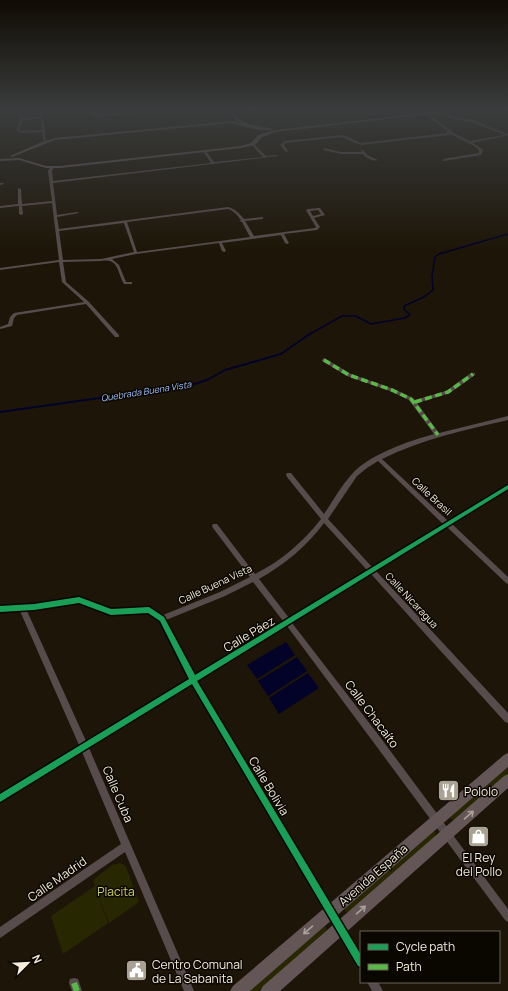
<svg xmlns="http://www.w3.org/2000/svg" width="508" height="991" font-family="Manrope,sans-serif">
	<rect width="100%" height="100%" fill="#1d1608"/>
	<path fill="#272701" d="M508,767v6l-54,47 -3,-1v-3z
		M434,831l2,5 -88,76 -3,-1v-4z
		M120,863l3,1 3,3 13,35 -30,21 -11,-27 10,27 -45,31 -12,-38 44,-30 -2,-6 19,-15z
		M325,926l1,1v4l-68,60h-10z"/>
	<path fill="#030228" d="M286,642l9,13 -38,24 -10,-14z
		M297,657l10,14 -39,25 -10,-15z
		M308,673l11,15 -40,26 -10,-16z"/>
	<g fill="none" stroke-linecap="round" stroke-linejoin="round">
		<path stroke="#030228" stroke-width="1.5" d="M310,334l32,-18h14l15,8 34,-6 5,-3 -6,-6v-3l20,-9 9,-7 -1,-14 3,-19 4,-3 69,-20"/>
		<path stroke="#030228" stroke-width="2" d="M0,412l192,-27 17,-6 16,-9 56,-16 30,-21"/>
		<path fill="#574b4b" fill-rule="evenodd" d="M18,111h2l2,7 18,-2v-5h2l4,31 -2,-1 -2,-9 -21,1 -3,-1 -1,-4c3,-5 3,-11 1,-17zM41,118l1,12 -22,1 -1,-3 3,-4 1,-4z
			M91,111h2l3,3 2,1 46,-4h10l-56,6 -4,-1z
			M230,111h2l7,8 9,5v2c-9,-2 -13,-8 -18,-15z
			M421,111h3l30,22 16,8 34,-6 1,1 -32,7 6,4 4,3 -2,5 -37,6h-1v-2l36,-6v-3l-5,-4 -24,-12 -1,1 -88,10 -6,-2 -13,-6 -56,6 -2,2 4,6 -2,1 -6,-7 5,-4 57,-6 6,2 13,6 86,-10v-2z
			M444,111l11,6 18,3 35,14v2l-37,-14 -18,-3 -10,-6z
			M253,143l13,13 10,-1 2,1 -225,27 4,32 20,-3 2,1 -22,4 2,12 169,-22c7,2 11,6 16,12l19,-2v2h-1l-17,2 9,15 61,-8 1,-1 -10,-17 2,-1 11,-1h1l5,7 -11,3 6,9 -3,3 -33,4 5,9 -2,1 -2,-1 -4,-8 -59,8 4,8 -2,1 -2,-1 -3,-8 -83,11 -24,5 7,6 7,17h6v2h-8c-7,-12 -5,-26 -23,-23l-38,1 3,20 23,20 30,33v2h-4l-29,-33 -69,11 -3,3 -2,8 -12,3v-2l8,-3 2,-7 4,-4 70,-11 -22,-20 -3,-20 -59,8v-2l59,-8 -7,-57 -30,3 1,8 -2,1 -2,-1v-8l-19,2v-2l18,-2v-16l3,1 1,15 30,-3 -4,-30 3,-5 3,1 -2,4 1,10 158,-18 -8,-12 2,-1 9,12 49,-5 -11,-12zM228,209c6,2 9,6 13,11l-2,1 3,1 8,15 -113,15 -10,-30zM318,210l3,4 -8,2 -3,-5zM124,223l10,29 -33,7 -38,1 -4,-29z
			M324,148l17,4h21l-1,-1 2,-1 4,5 11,5c-4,2 -12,-2 -15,-6h-22l-18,-4z
			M0,183h3l1,1 -4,1z
			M324,358l27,16 43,15 19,9 2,2 31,-9 25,-18h4v2l-25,18 -33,10 22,30 69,-17v4c-43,10 -86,19 -126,39l66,62 60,-36v5l-56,34 56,53v7l-2,-1 -59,-56 -71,44 132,142v10l-3,-1 -134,-148 -79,49 88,114 128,172v13l-3,-2 -131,-177 -87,-117 -89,55 163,273v14l-4,-1 -165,-282 -103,63 105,243h-10l-59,-139 -122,84 -3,2v-11l121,-83 -39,-92 -82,50v-9l79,-48 -59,-134 -20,1v-6l34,-2 45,-7 32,12 38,-2 14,8 57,-23 30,-15 -37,-49 -1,-2 1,-2h4l38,50c26,-13 48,-32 66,-55l-34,-42 -1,-2 1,-2h4l33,41c9,-13 17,-28 28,-40 18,-20 57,-33 82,-40l-25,-34 -19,-9 -43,-15 -25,-15v-1zM378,461l65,63 -71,43 -44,-48 29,-43 10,-8zM324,523l43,47 -78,48 -30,-39c25,-14 48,-33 65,-56zM253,582l30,39 -88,54 -29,-55 59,-24zM79,603l32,12 37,-2 12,8 29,57 -103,63 -59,-130z
			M74,978l4,1 4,12h-10l-3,-8 1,-4z
			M367,982h11l5,9h-11z"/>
		<path fill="#645556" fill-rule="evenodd" d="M443,111h13l-180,21 -14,5 -7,8 -14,3 -181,20h-14l-27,-8 -19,1v-2l19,-1 27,8h14l181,-20 10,-3 7,-8 17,-5z
			M231,121l43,8c-9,4 -32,-3 -43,-6l-176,17 -43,17 -2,-1 32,-14 13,-4z
			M508,753v14l-258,224h-20l3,-5 271,-231z
			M508,774v14l-228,203h-20l3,-5 241,-210z"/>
		<path stroke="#58b947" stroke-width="3.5" stroke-dasharray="7 3.5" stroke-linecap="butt" d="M324,360l25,15 43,15 19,9 27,36
			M415,402l33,-10 25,-18"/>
		<path stroke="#58b947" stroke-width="6" stroke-dasharray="12 6" stroke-linecap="butt" d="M74,983l3,8"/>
		<defs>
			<path id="cycleway" d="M508,485v4l-311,192 164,274v12l-3,-1 -166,-282 -192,118v-8l189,-115 -29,-58 -12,-8 -37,2 -32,-12 -45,7 -34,2v-6l34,-2 45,-7 32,12 38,-2 15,10 31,58z"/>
		</defs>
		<use href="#cycleway" stroke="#0a0600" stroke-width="3"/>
		<use href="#cycleway" fill="#1a9f57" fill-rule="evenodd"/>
	</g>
	<defs><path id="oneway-shaft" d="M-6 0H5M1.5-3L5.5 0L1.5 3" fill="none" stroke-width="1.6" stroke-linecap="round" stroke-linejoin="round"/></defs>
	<g stroke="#aca199">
		<use href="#oneway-shaft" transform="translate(469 815) rotate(-41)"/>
		<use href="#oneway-shaft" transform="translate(361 910) rotate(-41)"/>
		<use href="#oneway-shaft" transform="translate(308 930) rotate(139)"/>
	</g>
	<linearGradient id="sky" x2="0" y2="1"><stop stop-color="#100c04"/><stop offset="0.44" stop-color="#3a3c3d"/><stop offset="1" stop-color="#3a3c3d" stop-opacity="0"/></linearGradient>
	<rect width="508" height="250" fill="url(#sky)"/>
	<defs>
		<symbol id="restaurant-square" viewBox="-11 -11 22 22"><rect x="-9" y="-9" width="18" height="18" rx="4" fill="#a9a292" stroke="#0a0600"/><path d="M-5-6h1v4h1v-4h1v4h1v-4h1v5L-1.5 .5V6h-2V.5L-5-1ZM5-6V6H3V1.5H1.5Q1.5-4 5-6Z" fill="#fff"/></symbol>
		<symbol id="shop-square" viewBox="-11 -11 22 22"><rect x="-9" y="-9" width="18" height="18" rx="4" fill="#a9a292" stroke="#0a0600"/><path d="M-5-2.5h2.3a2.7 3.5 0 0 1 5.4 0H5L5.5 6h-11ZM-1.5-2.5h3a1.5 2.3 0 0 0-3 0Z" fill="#fff"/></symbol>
		<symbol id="civic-square" viewBox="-11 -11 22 22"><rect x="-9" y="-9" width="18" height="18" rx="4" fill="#a9a292" stroke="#0a0600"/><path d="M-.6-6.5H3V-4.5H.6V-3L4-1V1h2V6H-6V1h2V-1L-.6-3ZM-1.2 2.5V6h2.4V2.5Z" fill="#fff"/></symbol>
	</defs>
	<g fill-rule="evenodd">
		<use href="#restaurant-square" x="436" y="778" width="25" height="25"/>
		<use href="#shop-square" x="466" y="824" width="25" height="25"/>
		<use href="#civic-square" x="124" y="958" width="25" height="25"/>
	</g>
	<g text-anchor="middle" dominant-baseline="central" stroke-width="3" stroke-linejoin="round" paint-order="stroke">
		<g font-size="9" font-style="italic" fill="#a2c3fd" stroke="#0a0600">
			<text transform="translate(146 391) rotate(-9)">Quebrada Buena Vista</text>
		</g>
		<g font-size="10" fill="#f4eddc" stroke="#0a0600">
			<text transform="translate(432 496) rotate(43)">Calle Brasil</text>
			<text transform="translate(215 584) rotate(-25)">Calle Buena Vista</text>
			<text transform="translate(412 600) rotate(47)">Calle Nicaragua</text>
		</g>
		<g font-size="12" fill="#f4eddc" stroke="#0a0600">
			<text transform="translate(249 634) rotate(-31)">Calle Páez</text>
			<text transform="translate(372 714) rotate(53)">Calle Chacaíto</text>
			<text transform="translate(269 786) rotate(59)">Calle Bolivia</text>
			<text transform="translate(118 794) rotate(67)">Calle Cuba</text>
			<text transform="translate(373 875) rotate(-41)">Avenida España</text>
			<text transform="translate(57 879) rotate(-35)">Calle Madrid</text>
		</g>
		<g font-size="12" fill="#f4eddc" stroke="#0a0600" text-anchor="start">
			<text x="464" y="791">Pololo</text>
			<text x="479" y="857" text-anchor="middle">El Rey<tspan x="479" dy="14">del Pollo</tspan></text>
			<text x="152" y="964">Centro Comunal<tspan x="152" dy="14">de La Sabanita</tspan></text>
		</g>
		<g font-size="12" fill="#cbd555" stroke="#0a0600">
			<text x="116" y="891">Placita</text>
		</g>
	</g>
	<rect x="360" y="931" width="140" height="52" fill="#0a0600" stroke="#686258"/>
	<rect x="368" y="944" width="20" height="6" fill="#1a9f57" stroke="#686258"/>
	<text x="396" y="951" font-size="12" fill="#f4eddc">Cycle path</text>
	<rect x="368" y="964" width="20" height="6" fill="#58b947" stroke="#686258"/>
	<text x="396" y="971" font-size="12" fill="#f4eddc">Path</text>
	<g transform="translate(28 963) rotate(66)" stroke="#0a0600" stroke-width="3" paint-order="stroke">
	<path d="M0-3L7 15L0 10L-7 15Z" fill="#f4eddc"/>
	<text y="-6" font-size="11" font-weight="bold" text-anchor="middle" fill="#f4eddc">N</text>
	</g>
</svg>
